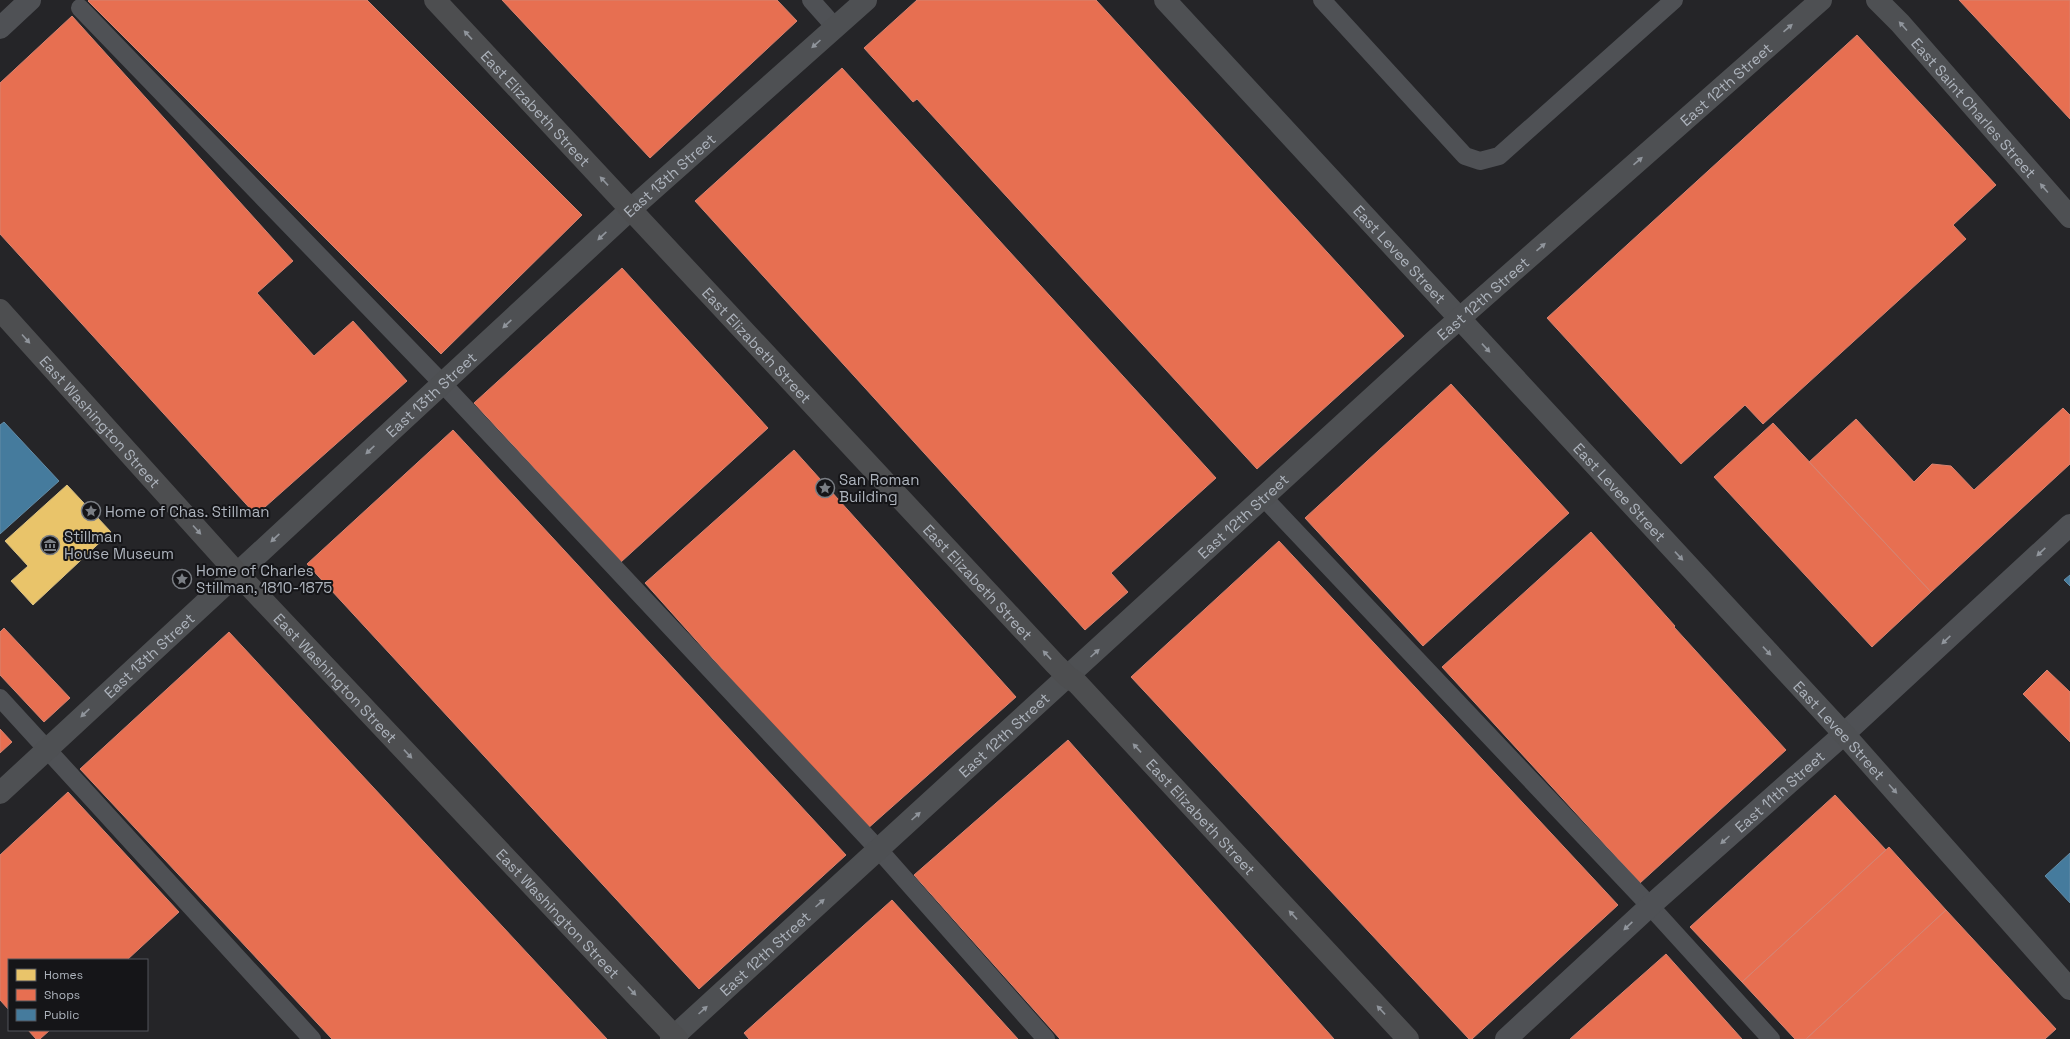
<svg xmlns="http://www.w3.org/2000/svg" width="2070" height="1039" font-family="'Space Grotesk',sans-serif">
	<rect width="100%" height="100%" fill="#1b1b1c"/>
	<path fill="#252528" fill-rule="evenodd" d="M0,0h2070v1039h-2070zM9,960h138v70h-138z"/>
	<path fill="#e9c46a" stroke="#d7bf83" d="M67,485l44,47 -78,73 -22,-24 17,-15 -23,-25z"/>
	<path fill="#e76f51" stroke="#d68371" d="M89,0h278l215,215 -141,139 -353,-353z
		M502,0h275l20,21 -147,137z
		M917,0h179l308,336 -147,133 -340,-370 -4,3 -49,-54z
		M1959,0h111v119z
		M72,16l221,245 -36,32 57,63 39,-35 54,60 -151,134 -256,-281v-151z
		M1857,35l139,150 -43,40 13,14 -203,185 -18,-19 -64,59 -134,-146z
		M842,68l374,410 -105,95 17,19 -43,38 -390,-429z
		M622,268l146,160 -147,134 -147,-159z
		M1451,384l118,129 -146,133 -118,-128z
		M2063,408l7,7v49l-139,128 -122,-130 47,-43 58,63 18,-18 19,2 23,24z
		M1773,423l158,169 -59,55 -158,-170z
		M453,430l393,425 -147,134 -392,-425z
		M794,450l222,247 -150,133 -221,-247z
		M1591,532l84,94 -1,1 112,123 -146,133 -198,-216z
		M1279,541l339,364 -146,134h-3l-338,-362z
		M4,628l66,70 -26,24 -44,-47v-43z
		M229,632l378,407h-275l-252,-270z
		M2047,670l23,22v50l-47,-48z
		M0,729l12,13 -12,11z
		M1068,740l266,299h-274l-146,-164z
		M68,792l111,120 -52,48h-118v50l-9,-10v-145z
		M1835,795l51,55 -144,132 -52,-55z
		M1889,847l57,63 -140,129h-11l-53,-57z
		M892,900l126,139h-269l-5,-6z
		M1946,910l110,119 -11,10h-239z
		M1666,954l76,85h-172z
		M28,1030h22l-10,9h-4z"/>
	<path fill="#457b9d" stroke="#648ca6" d="M4,422l55,59 -59,53v-109z
		M2070,575v11l-6,-6z
		M2070,853v50l-25,-27z"/>
	<g fill="none" stroke-linecap="round" stroke-linejoin="round">
		<path stroke="#4f5155" stroke-width="18" d="M811,0l24,27
			M1322,0l143,156 15,5 19,-5 175,-156
			M80,8l362,375 437,467 167,189
			M1264,498l386,408 121,133
			M0,698l312,341"/>
		<g stroke="#4f5155" stroke-width="22">
			<path d="M0,28l30,-28"/>
			<path id="s1" d="M1506,1039l144,-133 194,-172 226,-209"/>
		</g>
		<g stroke="#4e5053" stroke-width="22">
			<path id="s2" d="M1165,0l679,734 226,255"/>
			<path id="s3" d="M1877,0l23,23 170,194"/>
			<path id="s4" d="M0,793l631,-584 235,-209"/>
			<path id="s5" d="M671,1039l763,-698 387,-341"/>
		</g>
		<g stroke="#4d4e50" stroke-width="22">
			<path id="s6" d="M435,0l620,664 13,13 9,6 331,356"/>
			<path id="s7" d="M0,310l237,263 440,466"/>
		</g>
	</g>
	<defs><path id="oneway-solid" d="M-6-.8H1V-3.2L6.5 0L1 3.2V.8H-6Z"/></defs>
	<g fill="#90959c">
		<use href="#oneway-solid" transform="translate(1903 26) rotate(-132)"/>
		<use href="#oneway-solid" transform="translate(1788 28) rotate(-41)"/>
		<use href="#oneway-solid" transform="translate(468 35) rotate(-133)"/>
		<use href="#oneway-solid" transform="translate(816 44) rotate(138)"/>
		<use href="#oneway-solid" transform="translate(1638 161) rotate(-41)"/>
		<use href="#oneway-solid" transform="translate(604 181) rotate(-133)"/>
		<use href="#oneway-solid" transform="translate(2044 188) rotate(-131)"/>
		<use href="#oneway-solid" transform="translate(602 236) rotate(137)"/>
		<use href="#oneway-solid" transform="translate(1541 247) rotate(-41)"/>
		<use href="#oneway-solid" transform="translate(507 324) rotate(137)"/>
		<use href="#oneway-solid" transform="translate(26 339) rotate(48)"/>
		<use href="#oneway-solid" transform="translate(1486 348) rotate(47)"/>
		<use href="#oneway-solid" transform="translate(370 450) rotate(137)"/>
		<use href="#oneway-solid" transform="translate(197 530) rotate(48)"/>
		<use href="#oneway-solid" transform="translate(275 538) rotate(137)"/>
		<use href="#oneway-solid" transform="translate(1679 556) rotate(47)"/>
		<use href="#oneway-solid" transform="translate(1767 651) rotate(47)"/>
		<use href="#oneway-solid" transform="translate(1095 653) rotate(-42)"/>
		<use href="#oneway-solid" transform="translate(1047 655) rotate(-133)"/>
		<use href="#oneway-solid" transform="translate(85 713) rotate(137)"/>
		<use href="#oneway-solid" transform="translate(1137 748) rotate(-133)"/>
		<use href="#oneway-solid" transform="translate(408 754) rotate(47)"/>
		<use href="#oneway-solid" transform="translate(1893 789) rotate(48)"/>
		<use href="#oneway-solid" transform="translate(916 816) rotate(-42)"/>
		<use href="#oneway-solid" transform="translate(820 903) rotate(-42)"/>
		<use href="#oneway-solid" transform="translate(1293 915) rotate(-133)"/>
		<use href="#oneway-solid" transform="translate(632 991) rotate(47)"/>
		<use href="#oneway-solid" transform="translate(703 1010) rotate(-42)"/>
		<use href="#oneway-solid" transform="translate(1381 1010) rotate(-133)"/>
	</g>
	<g fill="#91969d">
		<use href="#oneway-solid" transform="translate(2041 552) rotate(137)"/>
		<use href="#oneway-solid" transform="translate(1946 640) rotate(137)"/>
		<use href="#oneway-solid" transform="translate(1725 840) rotate(138)"/>
		<use href="#oneway-solid" transform="translate(1628 926) rotate(137)"/>
	</g>
	<defs>
		<symbol id="sight-ring" viewBox="-11 -11 22 22"><circle r="9.5" fill="#151518" stroke="#7a7e84" stroke-width="1.5"/><path d="M0-6L1.8-2.2L6-1.7L2.9 1.2L3.7 5.4L0 3.3L-3.7 5.4L-2.9 1.2L-6-1.7L-1.8-2.2Z" fill="#7a7e84"/></symbol>
		<symbol id="museum-ring" viewBox="-11 -11 22 22"><circle r="9.5" fill="#151518" stroke="#7a7e84" stroke-width="1.5"/><path d="M0-6L6-3V-2H-6V-3ZM-5-1h2V3h-2ZM-1-1h2V3h-2ZM3-1h2V3H3ZM-6 4H6V6H-6Z" fill="#7a7e84"/></symbol>
	</defs>
	<g fill-rule="evenodd">
		<use href="#sight-ring" x="814" y="477" width="22" height="22"/>
		<use href="#sight-ring" x="80" y="500" width="22" height="22"/>
		<use href="#museum-ring" x="39" y="534" width="22" height="22"/>
		<use href="#sight-ring" x="171" y="568" width="22" height="22"/>
	</g>
	<g text-anchor="middle" dominant-baseline="central" stroke-width="4" stroke-linejoin="round" paint-order="stroke">
		<g font-size="15" fill="#adb3bc" stroke="#151518">
			<text stroke="none"><textPath href="#s5" startOffset="1423">East 12th Street</textPath></text>
			<text stroke="none"><textPath href="#s3" startOffset="145">East Saint Charles Street</textPath></text>
			<text stroke="none"><textPath href="#s6" startOffset="148">East Elizabeth Street</textPath></text>
			<text stroke="none"><textPath href="#s4" startOffset="911">East 13th Street</textPath></text>
			<text stroke="none"><textPath href="#s2" startOffset="346">East Levee Street</textPath></text>
			<text stroke="none"><textPath href="#s5" startOffset="1099">East 12th Street</textPath></text>
			<text stroke="none"><textPath href="#s6" startOffset="472">East Elizabeth Street</textPath></text>
			<text stroke="none"><textPath href="#s4" startOffset="587">East 13th Street</textPath></text>
			<text stroke="none"><textPath href="#s7" startOffset="150">East Washington Street</textPath></text>
			<text stroke="none"><textPath href="#s2" startOffset="670">East Levee Street</textPath></text>
			<text stroke="none"><textPath href="#s5" startOffset="775">East 12th Street</textPath></text>
			<text stroke="none"><textPath href="#s6" startOffset="796">East Elizabeth Street</textPath></text>
			<text stroke="none"><textPath href="#s4" startOffset="203">East 13th Street</textPath></text>
			<text stroke="none"><textPath href="#s7" startOffset="498">East Washington Street</textPath></text>
			<text stroke="none"><textPath href="#s2" startOffset="994">East Levee Street</textPath></text>
			<text stroke="none"><textPath href="#s5" startOffset="451">East 12th Street</textPath></text>
			<text stroke="none"><textPath href="#s1" startOffset="369">East 11th Street</textPath></text>
			<text stroke="none"><textPath href="#s6" startOffset="1120">East Elizabeth Street</textPath></text>
			<text stroke="none"><textPath href="#s7" startOffset="822">East Washington Street</textPath></text>
			<text stroke="none"><textPath href="#s5" startOffset="127">East 12th Street</textPath></text>
		</g>
		<g font-size="15" fill="#adb3bc" stroke="#151518" text-anchor="start">
			<text x="839" y="479">San Roman<tspan x="839" dy="17">Building</tspan></text>
			<text x="105" y="511">Home of Chas. Stillman</text>
			<text x="64" y="536">Stillman<tspan x="64" dy="17">House Museum</tspan></text>
			<text x="196" y="570">Home of Charles<tspan x="196" dy="17">Stillman, 1810-1875</tspan></text>
		</g>
	</g>
	<rect x="8" y="959" width="140" height="72" fill="#151518" stroke="#52545a"/>
	<rect x="16" y="969" width="20" height="12" fill="#e9c46a" stroke="#52545a"/>
	<text x="44" y="979" font-size="12" fill="#adb3bc">Homes</text>
	<rect x="16" y="989" width="20" height="12" fill="#e76f51" stroke="#52545a"/>
	<text x="44" y="999" font-size="12" fill="#adb3bc">Shops</text>
	<rect x="16" y="1009" width="20" height="12" fill="#457b9d" stroke="#52545a"/>
	<text x="44" y="1019" font-size="12" fill="#adb3bc">Public</text>
</svg>
